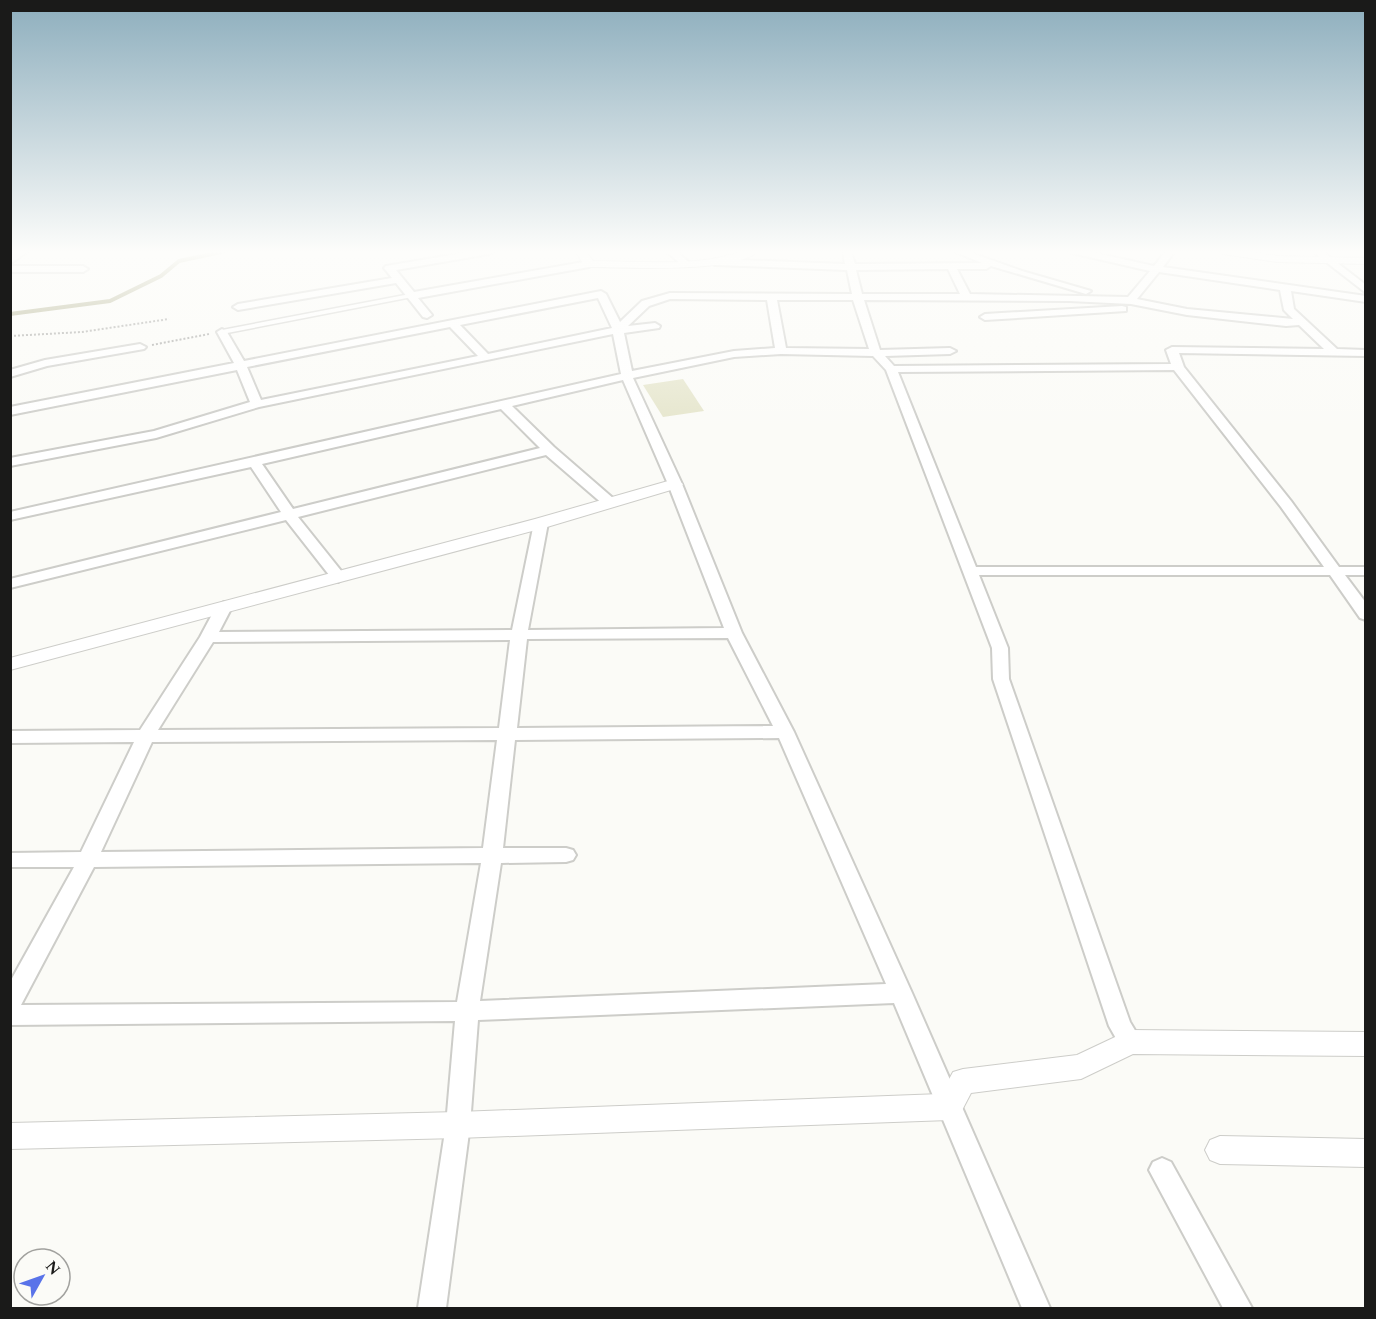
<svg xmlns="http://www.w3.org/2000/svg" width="1376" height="1319" font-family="Spectral,serif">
	<rect width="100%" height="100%" fill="#fbfbf7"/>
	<path fill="#e5e5cb" d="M683,379l21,32 -41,6 -20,-32z"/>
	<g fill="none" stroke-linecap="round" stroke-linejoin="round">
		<path stroke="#a5a57d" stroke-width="4" d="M10,314l100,-13 51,-25 18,-15 47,-10"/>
		<defs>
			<path id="service" d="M410,294l3,2 -1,1 -190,37 -3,-2 3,-2z"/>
			<path id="minor" d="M18,251h10l-18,13v-8z
				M475,251h19l-5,3 -93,16 18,22 175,-31 5,3 -5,3 -171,31 14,17 -5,3 -4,-1 -27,-34 -158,27 -5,-3 5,-3 154,-26 -8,-10 2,-2z
				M666,251h10l15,13 -8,2z
				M843,251h8l4,13 127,-1 -29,-12h13l56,20 69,20 -5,3 -95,-28 -5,3h-29l13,25 158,3 22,-26 -78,-18 -1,-2h15l68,15 12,-15h9l-12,16 203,29v6l-75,-11 3,18 43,40 29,1v6l-187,-3 5,14 107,134 48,66h27v8h-21l21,28v17l-6,-2 -30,-43h-351l29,73 1,31 121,343 12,20 -4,7 -8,3 -8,-3 -13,-23 -116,-347 -1,-31 -106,-278 -13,-14 -92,-2 -47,3 -101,21 49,106 60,149 52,99 118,261 138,315h-28l-128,-305 -416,17 -8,105 -24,183h-28l28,-183 9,-104 -445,4v-43l64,-115h-64v-14l71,-1 53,-110 -124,1v-12l130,-1 60,-93 16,-30 8,-5 8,5 -13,25 293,-2 22,-107 7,-4 7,4 -20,107 196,-2 -56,-144 -45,-104 -111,26 42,41 60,52 2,3 -2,3h-10l-58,-50 -248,62 48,60 -8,5 -5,-2 -47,-60 -276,68v-9l271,-67 -30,-45 -241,53v-8l611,-138 -8,-40 -354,73 -103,31 -146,28v-8l144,-27 96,-29 -13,-32 -227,45v-8l224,-44 -17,-31 5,-3 5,3 17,29 357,-70 5,3 14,28 22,-21 28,-8 182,1 -5,-24 -132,-5 -5,-3 5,-3 130,5zM948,269l12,25h-98l-6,-24zM1159,272l121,18 4,20 9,9 -106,-10 -50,-10zM598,298l14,30 -124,26 -28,-29zM670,299l97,1 8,48 -41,3 -102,20 -8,-38 35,-5 1,-2 -5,-3 -27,3 21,-20zM777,300h76l16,49 -83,-1zM864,300l205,1 62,3 56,11 99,11 13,-1 25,24 -152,-2 -6,3 5,14 -277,2 -9,-10 65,-2 6,-3 -6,-3 -70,2zM450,327l28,29 -217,44 -14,-33zM1174,370l107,137 43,60h-348l-78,-195zM501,409l39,39 -247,61 -31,-45zM728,638l45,88 -256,2 10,-89zM510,640l-11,88 -341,2 55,-88zM779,738l107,246 -406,17 21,-138 65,-1 7,-2 3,-5 -3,-5 -7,-2h-63l12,-108zM497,740l-14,108 -382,4 51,-110zM481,863l-24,139 -436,3 73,-138z
				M1312,251h10l44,34v8z
				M10,266h73l5,3 -5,3h-73z
				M1122,306l4,1v4l-141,9 -5,-3 5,-3z
				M140,344l6,3 -2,2 -97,17 -37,11v-7l35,-10z
				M1162,1158l9,4 81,146h-29l-74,-138 4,-8z"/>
			<path id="tertiary" d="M575,251h11l7,10c39,0 81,4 120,-2 16,-3 29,-9 46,-8 -27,23 -133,16 -170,16l-4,-1z
				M1217,251h26l34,5 89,2v6l-89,-2 -54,-8z
				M675,479l8,5 -2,3 -134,40 -537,143v-12l525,-139z
				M1130,1030l236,2v24l-233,-2 -52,25 -110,14 -12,23 -10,4 -491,18 -448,11v-26l448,-11 483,-18 12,-22 10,-3 114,-14z
				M1220,1136l146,3v28l-146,-3 -10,-4 -5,-10 5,-10z"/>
		</defs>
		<use href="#service" stroke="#cdcdc9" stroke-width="3"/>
		<use href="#minor" stroke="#cdcdc9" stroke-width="4"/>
		<use href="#tertiary" stroke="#cdcdc9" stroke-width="2"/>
		<path stroke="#9d9d9a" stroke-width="2" stroke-dasharray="2 2" stroke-linecap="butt" d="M10,336l72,-4 87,-13
			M152,345l57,-11"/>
		<use href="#service" fill="#fff" fill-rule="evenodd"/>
		<use href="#minor" fill="#fff" fill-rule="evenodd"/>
		<use href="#tertiary" fill="#fff" fill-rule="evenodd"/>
	</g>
	<linearGradient id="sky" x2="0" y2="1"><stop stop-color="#8daebd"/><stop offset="0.58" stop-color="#fdfdfb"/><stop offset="1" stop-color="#fdfdfb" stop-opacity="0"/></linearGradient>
	<rect width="1376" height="435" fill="url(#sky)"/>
	<rect width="1376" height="1319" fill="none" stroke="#1a1a19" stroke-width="24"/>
	<g transform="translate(42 1277) rotate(50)"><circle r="28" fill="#fbfbf7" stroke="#a1a19e" stroke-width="1.5"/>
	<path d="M0-4.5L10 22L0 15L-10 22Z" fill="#5973e9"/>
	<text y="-9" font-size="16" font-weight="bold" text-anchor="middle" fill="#1a1a19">N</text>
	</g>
</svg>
